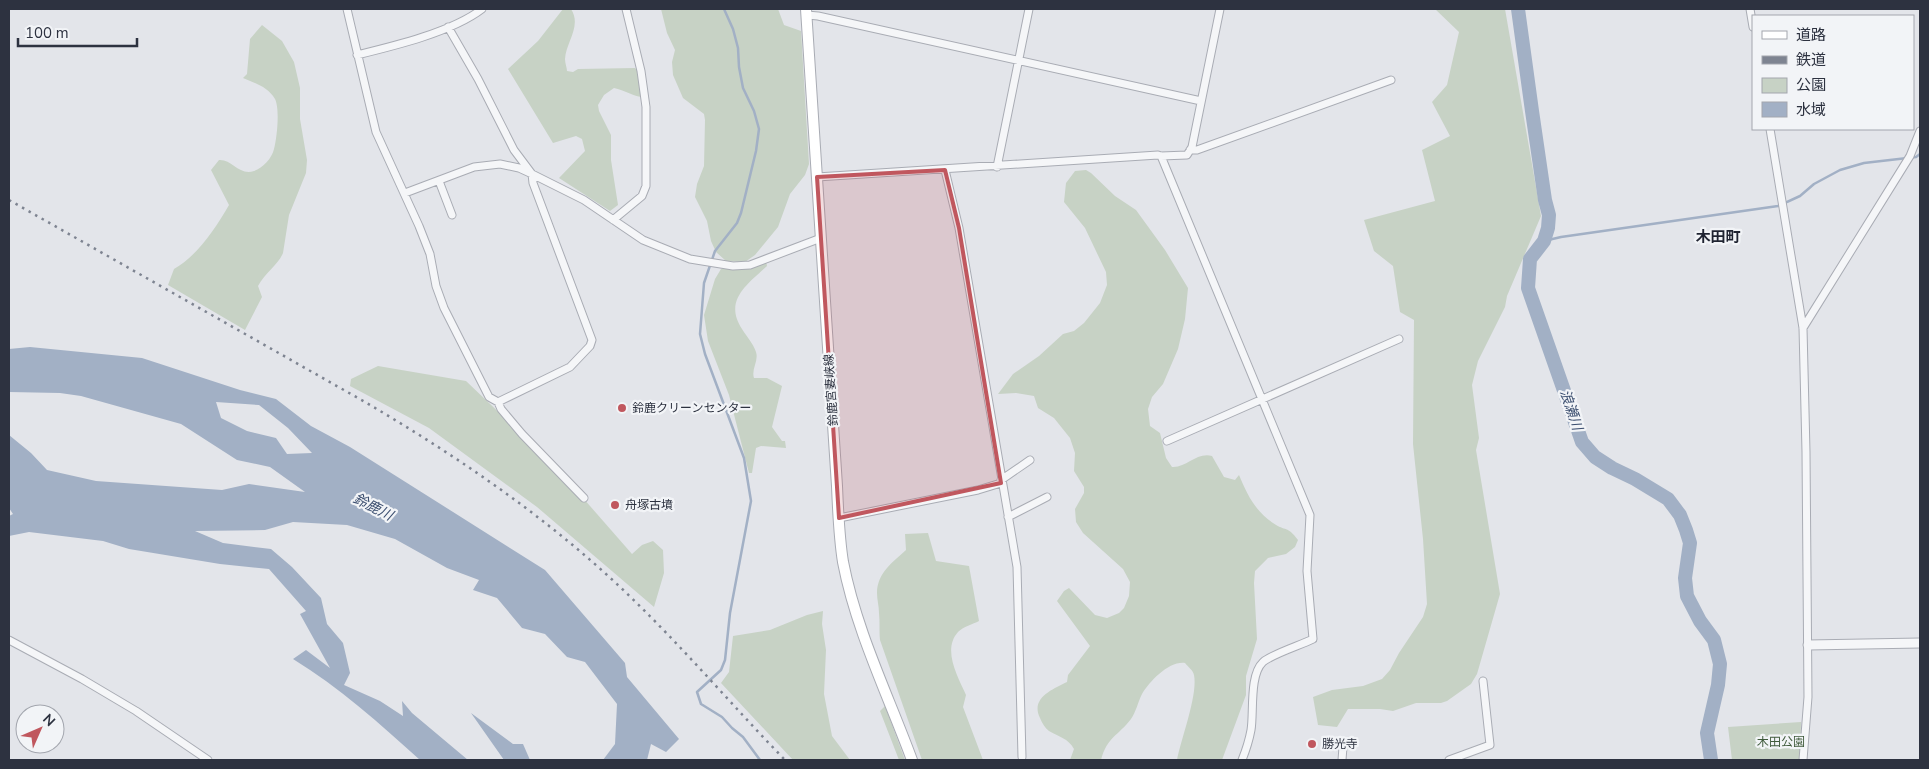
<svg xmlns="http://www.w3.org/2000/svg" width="1929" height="769" font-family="'Nunito Sans','Noto Sans JP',sans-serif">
	<rect width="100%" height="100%" fill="#e3e5ea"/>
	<path fill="#c7d2c5" d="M563,9h8c11,17 -5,33 -6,50 0,4 2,9 2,12l6,1 5,-3 57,-1 7,9 1,20c-8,0 -19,-7 -29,-9l-10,7 -6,10 1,6 12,24v25l7,45 -8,6 -51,-33 26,-27 -3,-12 -6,-3 -23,7 -45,-74 30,-28z
		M661,9h117l6,16 17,6 8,133 -4,11 -15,19 -12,33 -23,28 -10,7 -19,-1 -10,-9 -5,-11 -4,-20 -12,-24 2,-13 7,-18 1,-46 -1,-6 -21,-16 -10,-23 -1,-13 3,-12 -8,-17z
		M1435,9h70l36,207 -34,80 -2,11 -27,54 -6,24 7,53 -3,12 24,144 -23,80 -6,10 -24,17 -6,2h-25l-23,8 -13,-2h-32l-11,18 -19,-2 -5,-28 19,-7 31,-4 19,-7 8,-9 9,-17 24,-36 4,-13 -4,-65 -10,-95 1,-124 -14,-8 -7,-46 -19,-15 -10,-31 71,-19 -13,-51 28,-14 -18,-34 15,-17 12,-53z
		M262,25l20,16 12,21 6,26v31l7,41 -1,13 -17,42 -6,38c-5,12 -18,20 -25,33l4,11 -17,33 -77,-45 6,-16c24,-14 41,-40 55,-64l-18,-35 8,-10c13,-1 20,16 35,11 9,-3 18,-13 20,-22 3,-11 6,-40 1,-50 -7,-12 -20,-16 -32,-21l4,-4 3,-35z
		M1086,170l5,3 24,23 21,14 29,40 23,38 -3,31 -7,30 -15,35 -11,13 -4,12 2,17 10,7 6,25 6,9c15,1 24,-15 40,-11l12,21 11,3 4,-5c8,19 16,36 34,48 13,9 14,2 25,17l-3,7 -9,7 -18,4 -13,13 -1,12 3,56 -11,37v19l-24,65h-45c4,-21 21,-65 17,-85 -1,-5 -6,-8 -9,-12 -16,-2 -35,18 -43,31 -4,8 -6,18 -11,25 -13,17 -24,18 -30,41h-31l4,-11c-6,-11 -15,-12 -25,-18 -4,-3 -7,-8 -9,-13 -10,-20 13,-29 27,-36l1,-7 22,-29 -33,-45 7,-10 5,-3 26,27 12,3 12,-5 5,-5 5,-12 1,-14 -7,-13 -40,-36 -7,-11 -1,-13 9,-16v-6l-10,-16 1,-18 -5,-15 -16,-20 -16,-10 -4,-12 -18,-3 -18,1 15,-20 26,-18 24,-22 11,-3 10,-8 16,-20 7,-18 -1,-13 -21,-44 -21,-26 2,-19 9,-12z
		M766,261l1,5c-19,18 -44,34 -25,63 5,8 11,14 14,23 3,9 -5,17 -2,26h13l15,8 -10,41 10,14h3l1,7 -25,-2 -5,2 -4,25h-3l-20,-78 -21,-54 -4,-26 11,-36 6,-10 30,-4z
		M378,366l88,15 89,85 77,88 10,-9 11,-4 10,9 1,23 -10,34 -117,-100 -108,-79 -79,-42 1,-7z
		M928,533l8,28 33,5 10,55c-6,3 -16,6 -21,11 -16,18 0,45 8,63l-3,12 20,53h-61l-42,-120c-1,-10 0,-18 -1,-27 0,-7 -2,-13 -2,-20 0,-20 16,-31 29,-43l-1,-16z
		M823,611l-1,13 4,26 -2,44 8,42 18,24h-57l-72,-77 8,-11 4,-36 37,-6 37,-15z
		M885,706l20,54h-6l-19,-49z
		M1801,722l-1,38h-68l-4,-33z"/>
	<path fill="#a2b0c5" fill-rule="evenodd" d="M30,347l112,11 98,32 36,9 35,27 39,21 195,123 80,93 2,14 52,62 -13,13 -15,-8 -4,16h-44l12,-16 2,-40 -32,-42 -18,-5 -22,-23 -23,-6 -25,-30 -24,-8 6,-10 -32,-12 -52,-29 -48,-14 -54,-3 -28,8 -70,1 28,12 48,6 21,18 29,31 6,26 16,19 7,30 -6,12 36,16 23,15 -1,-15 10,12 56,47h-48c-40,-36 -81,-73 -127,-101l13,-9 24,18 -30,-54 6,-3 -37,-42 -49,-5 -91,-15 -26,-8 -74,-9 -20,4v-20l4,-2 -4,-6v-73l22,18 16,17 49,11 126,9 27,-6 56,8 -35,-25 -33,-7 -56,-36 -100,-28 -21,-3 -51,-1v-43zM216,402l43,3 29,23 24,25 -25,1 -11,-16 -29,-7 -26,-13z
		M471,713l42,31h10l7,16h-26z"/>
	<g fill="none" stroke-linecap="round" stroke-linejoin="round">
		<path stroke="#a2b0c5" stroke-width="2.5" d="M724,9l9,20 5,19 1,19 4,21 11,23 5,18 -3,22 -15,62 -4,10 -22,28 -11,32 -4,51 5,20 39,104 7,43 -21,112 -5,47 -4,10 -24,22 4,12 21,13 10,11 11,9 17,23
			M1544,241l17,-4 217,-31 22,-10 14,-12 26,-14 24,-7 52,-6 4,-3"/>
		<path stroke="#a2b0c5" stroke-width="14" d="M1518,9l14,102 13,89 4,15 -1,13 -4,13 -14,18 -2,29 54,154 13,15 17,11 23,11 33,20 12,16 6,15 4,13 -5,35 2,18 13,25 14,19 6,24 -2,21 -11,48 4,27"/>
		<defs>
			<path id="minor" d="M347,9l29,123 43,94 11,28 6,32 8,22 45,89 9,5 72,-35 20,-21 2,-6 -59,-157 -1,-9 -18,-24 -36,-71 -30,-52
				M1750,9l3,18
				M807,15l11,1 383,85
				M357,55c37,-9 95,-23 125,-46
				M1770,129l33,199 3,124 2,245 -5,63
				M1190,150h7l194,-70
				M1161,156l149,359 -3,56 6,68c-12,6 -41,15 -50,23 -14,13 -9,51 -12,68 -2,11 -5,20 -9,30
				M997,167l32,-158
				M945,170l14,58 58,339 5,190
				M817,177l341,-22 3,1 26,-1 5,-8 28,-138
				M439,181l13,34
				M405,193l69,-26 26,-3 19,4 13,6 52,26 59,40 47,19 43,7 17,-1 71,-27
				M613,220l29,-24 4,-10v-79l-5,-36 -15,-62
				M1803,328l107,-172 10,-25
				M498,402l3,7 21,25 62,64
				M1167,441l232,-102
				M1001,480l29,-20
				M1008,517l39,-20
				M839,518l139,-28 23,-7
				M9,640l73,39 54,32 72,49
				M1342,760l1,-13
				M1449,760l41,-15 -7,-64"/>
			<path id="tertiary" d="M1808,645l112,-2"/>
			<path id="secondary" d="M806,9l31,477c1,25 2,51 6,76 13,68 45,133 69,198"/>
		</defs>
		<use href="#minor" stroke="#a9acb4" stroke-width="9"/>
		<use href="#tertiary" stroke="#a9acb4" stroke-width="11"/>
		<use href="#secondary" stroke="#a9acb4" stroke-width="12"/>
		<use href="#minor" stroke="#f5f6f8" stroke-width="7"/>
		<use href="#tertiary" stroke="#f5f6f8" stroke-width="9"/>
		<use href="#secondary" stroke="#fff" stroke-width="10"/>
		<path stroke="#7e8491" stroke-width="2.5" stroke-dasharray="2.5 5" stroke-linecap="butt" d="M9,200l356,202c85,50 168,106 241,172 64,58 119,124 179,186"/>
	</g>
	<path fill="#c0575e" fill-opacity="0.2" stroke="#c0575e" stroke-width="4" stroke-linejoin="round" d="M945,170l14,58 42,255 -162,35 -22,-341z"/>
	<g fill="#c0575e" stroke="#f2f4f7" stroke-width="2">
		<circle cx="622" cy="408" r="5"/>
		<circle cx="615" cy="505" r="5"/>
		<circle cx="1312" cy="744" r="5"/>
	</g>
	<g text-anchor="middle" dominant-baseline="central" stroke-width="4.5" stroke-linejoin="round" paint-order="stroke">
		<g font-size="12" fill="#2d3240" stroke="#f2f4f7">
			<text transform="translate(831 390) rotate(-94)">鈴鹿宮妻峡線</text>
		</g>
		<g font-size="12" fill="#2d3240" stroke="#f2f4f7" text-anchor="start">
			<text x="632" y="408">鈴鹿クリーンセンター</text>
			<text x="625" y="505">舟塚古墳</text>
			<text x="1322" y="744">勝光寺</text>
		</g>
		<g font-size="12" fill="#3f5a3b" stroke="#f2f4f7">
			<text x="1781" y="742">木田公園</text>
		</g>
		<g font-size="14" font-style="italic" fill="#3b4e6f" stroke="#f2f4f7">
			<text transform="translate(1571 410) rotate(71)">浪瀬川</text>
			<text transform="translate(373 507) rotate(27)">鈴鹿川</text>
		</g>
		<g font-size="15" font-weight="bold" fill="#1f2331" stroke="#f2f4f7">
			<text x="1718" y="237">木田町</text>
		</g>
	</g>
	<rect width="1929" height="769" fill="none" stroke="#2d3240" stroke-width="20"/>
	<rect x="1752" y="15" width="162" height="115" fill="#f2f4f7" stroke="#a3a6ae"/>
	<rect x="1762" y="31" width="25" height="8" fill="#ffffff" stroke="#a3a6ae"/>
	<text x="1796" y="40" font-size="15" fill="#2d3240">道路</text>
	<rect x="1762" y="56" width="25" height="8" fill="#7e8491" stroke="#a3a6ae"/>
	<text x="1796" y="65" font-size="15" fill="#2d3240">鉄道</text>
	<rect x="1762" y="78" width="25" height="15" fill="#c7d2c5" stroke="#a3a6ae"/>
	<text x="1796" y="90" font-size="15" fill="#2d3240">公園</text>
	<rect x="1762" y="102" width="25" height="15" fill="#a2b0c5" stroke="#a3a6ae"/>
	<text x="1796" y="115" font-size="15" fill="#2d3240">水域</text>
	<g transform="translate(40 729) rotate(45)"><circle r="24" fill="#f2f4f7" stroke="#a3a6ae"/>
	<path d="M0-4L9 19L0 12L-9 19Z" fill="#c0575e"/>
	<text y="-8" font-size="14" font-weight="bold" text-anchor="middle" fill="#2d3240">N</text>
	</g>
	<path d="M18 38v8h119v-8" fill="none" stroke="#2d3240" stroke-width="2.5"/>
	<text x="25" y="38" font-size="15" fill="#2d3240" stroke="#f2f4f7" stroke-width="4" paint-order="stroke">100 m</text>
</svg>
